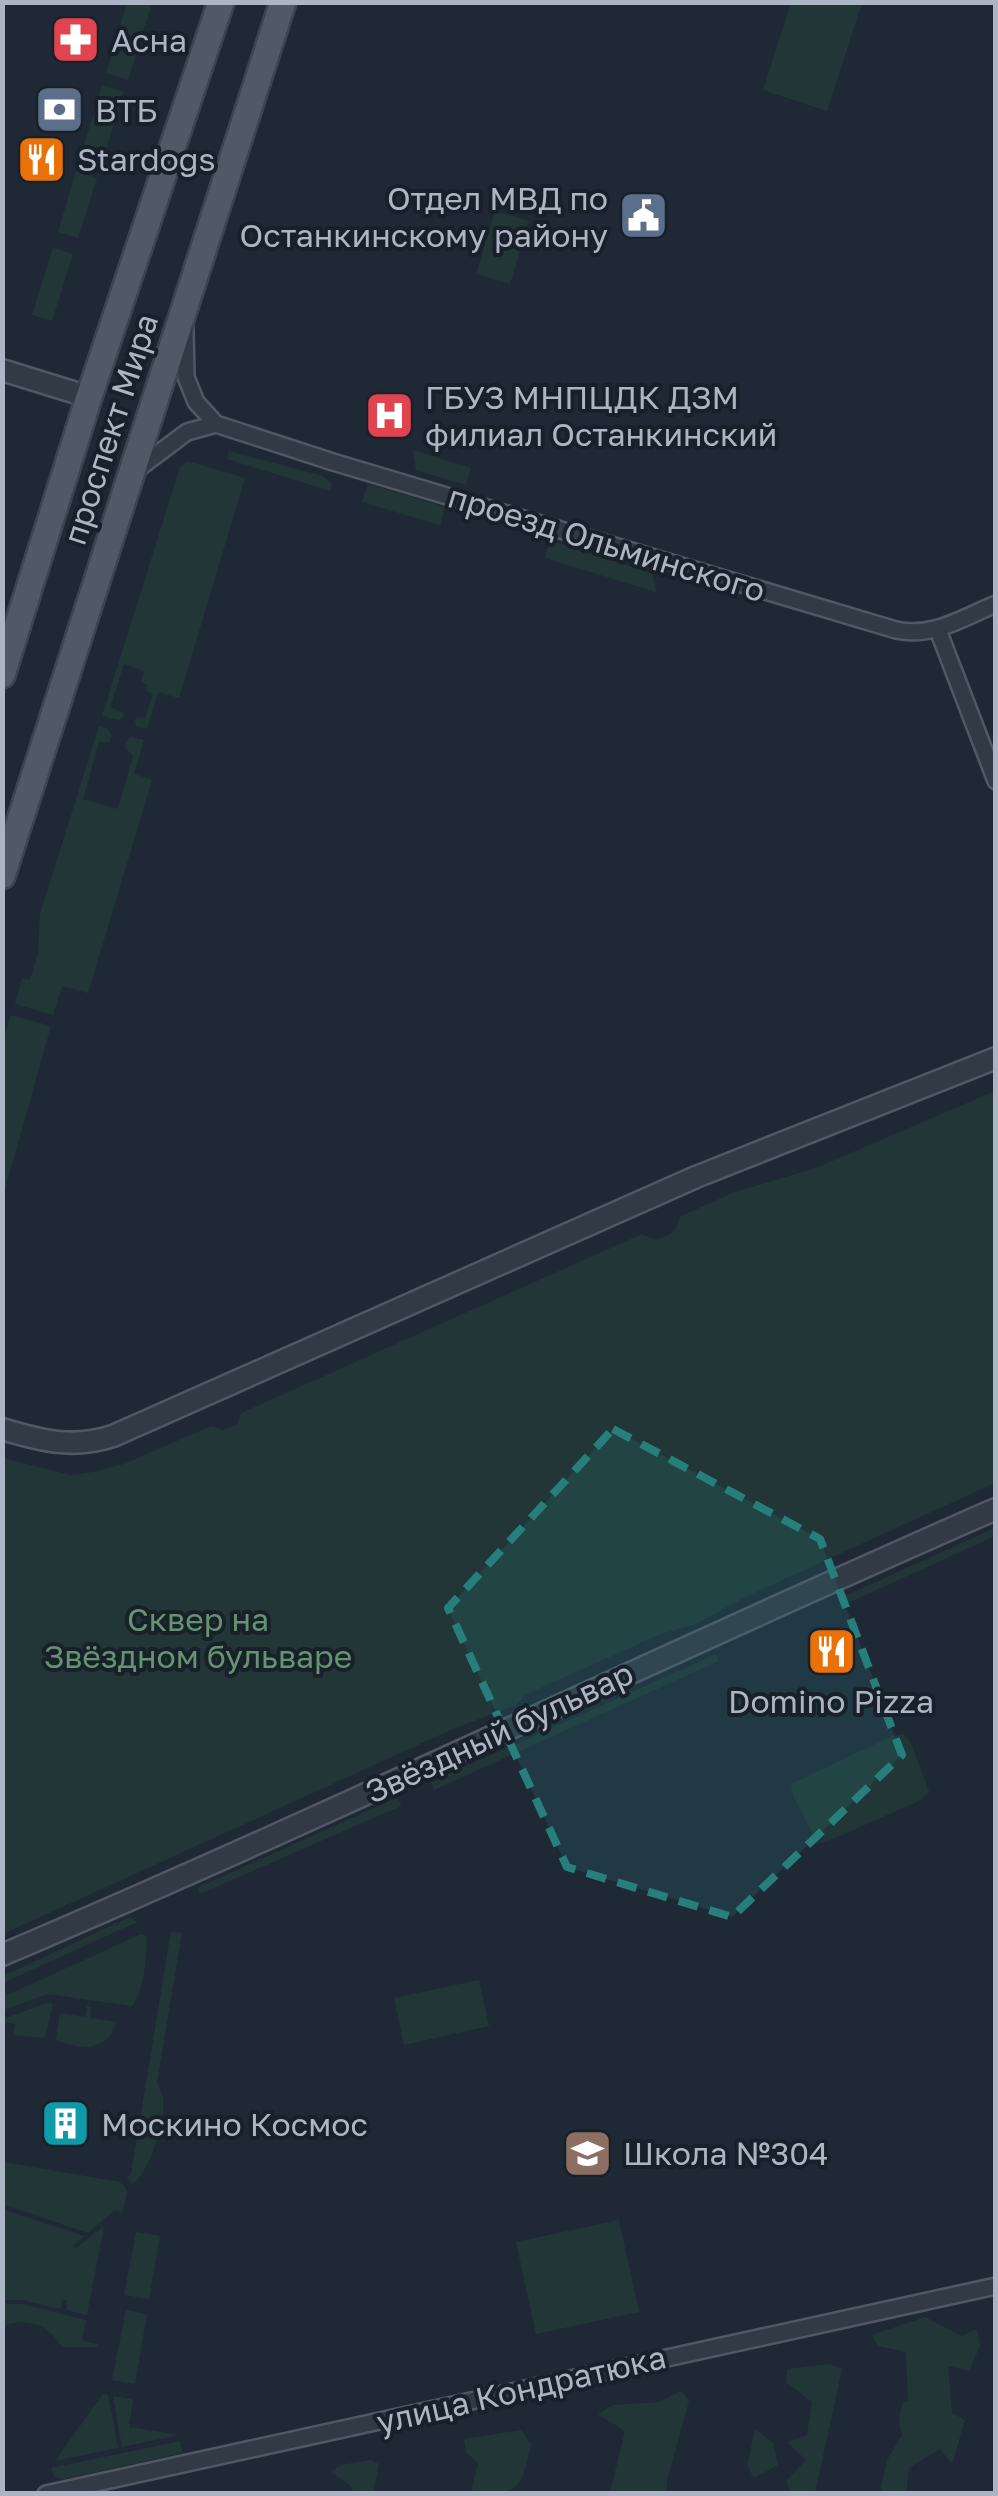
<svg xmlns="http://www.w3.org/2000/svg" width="998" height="2496" font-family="'Golos Text',sans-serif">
	<rect width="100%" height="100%" fill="#1f2936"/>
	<path fill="#223638" d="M127,3h25l-24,77 -22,-7z
		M791,3h71l-35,108 -64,-21z
		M102,85l22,7 -23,73 -21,-6z
		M76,171l21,7 -19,60 -20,-6z
		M495,211l34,10 -19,63 -34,-10z
		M53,248l20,6 -21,67 -20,-6z
		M413,450l58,18 -5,17 -50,-15z
		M229,451l94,25 8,7v8l-104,-32z
		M187,461l58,17 -66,220 -21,-6 -11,37 -11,-3 -1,-6 2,-3 8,1 8,-24 -6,-3 1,-6 -7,-3 3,-11 -20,-7 -14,43 13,6 1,4 -6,3 -16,-4 78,-249z
		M368,484l77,23 -5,18 -78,-23z
		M550,541l98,31 5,4 3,16 -111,-34z
		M99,726l9,3 4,7 -3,6h-10l-16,57 35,10 15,-53 -9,-10 6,-9 14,3 -10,34 18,6 -64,213 -26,-7 -9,29 -38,-11 7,-26 8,2 8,-27 2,-39z
		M11,1015l40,11 -48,170 -1,-153z
		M995,1091v392l-248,113 -53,29 -31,8 -138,62 -9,10 -63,24 -450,205v-476l68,17 22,-3 31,-8 87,-38 12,4 14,-6 4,-11 401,-179c17,10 34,3 38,-17l52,-24 84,-25z
		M995,1528v8l-147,67 -3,-7z
		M716,1654l3,7 -285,129 -3,-8z
		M903,1734l7,7 19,50 -8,9 -95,42 -9,1 -24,-48 -2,-11 101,-48z
		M398,1797l3,9 -201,88 -3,-6z
		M130,1917l7,5 -134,61v-7z
		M171,1931l11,2 -25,149c2,6 5,11 6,16 3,20 -13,76 -31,86l-5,-7 4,-3z
		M141,1934l6,3c-1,20 -2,54 -15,69l-84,-12 -45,16v-13z
		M479,1980l10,46 -85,19 -10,-47z
		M47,2003l6,1 -8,34 -32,-3 2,-11 -12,-2v-3z
		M87,2006l4,1 -1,11 26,4c-8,30 -35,28 -60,18l4,-27 25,4z
		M3,2162l117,20 7,8 -4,22 -8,-2 -27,23 -85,-29z
		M2,2209l82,27 -10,9 2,3 28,-22 -17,89 -21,-5 1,-10h-5l-1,9 -39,-9h-19z
		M619,2220l20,92 -103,22 -20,-92z
		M136,2232l24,4 -11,63 -25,-4z
		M2,2304h20l64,16 -4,21 16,3 -1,3h-35c-13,-22 -34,-30 -59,-21z
		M126,2310l21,4 -12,70 -23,-4z
		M925,2317l37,19 15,-7 3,17 -11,25 -21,-5 4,47 13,7 -13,44 -12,-15 -31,19 -3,25h-26l7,-33 15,-25 -3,-17 4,-16h5l-2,-50 -28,-6 -6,-11z
		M830,2364l12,5 -27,124h-24l-5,-12 20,-21 -19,-18 20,-7 5,-33 -26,-20 1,-13z
		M681,2391l8,10 -21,75 -2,17h-56l15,-62 -27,-17 15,-9 46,-3z
		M103,2394l5,1 10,53 -63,13z
		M113,2396l20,3 -4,28 50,8 -57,12z
		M755,2429l18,14 5,22 -24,13 -7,-12z
		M521,2430l10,15c-11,47 -11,49 -60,48l7,-30 -12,-11 -2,-13z
		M180,2441l3,12 -119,26 -9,-1 -4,-10z
		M371,2460l8,4 -6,29h-19l-4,-8 -20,-13 11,-7z"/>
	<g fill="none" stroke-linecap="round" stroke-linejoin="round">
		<defs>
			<path id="minor" d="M185,329l1,48 10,25 20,22 117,38 563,168c37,8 66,-12 100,-26
				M135,471l52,-39 29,-8
				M938,630l58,151
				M46,2494l950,-208"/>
			<path id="tertiary" d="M2,370l87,27
				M2,1429c40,12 71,20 111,7l583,-259 300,-119
				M2,1955c334,-142 661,-301 994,-446"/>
			<path id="primary" d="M2,675l87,-278 132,-395
				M2,876l281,-874"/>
		</defs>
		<use href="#minor" stroke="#505864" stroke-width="20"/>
		<use href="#tertiary" stroke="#505864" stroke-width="25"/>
		<use href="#primary" stroke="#3c4450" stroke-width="30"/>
		<use href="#minor" stroke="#323a46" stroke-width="15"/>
		<use href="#tertiary" stroke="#323a46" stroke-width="20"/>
		<use href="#primary" stroke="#505966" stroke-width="25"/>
	</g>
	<path fill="#277f7b" fill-opacity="0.2" stroke="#277f7b" stroke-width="8" stroke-dasharray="20 12" stroke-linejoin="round" d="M613,1429l207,110 82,216 -170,162 -165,-50 -119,-259z"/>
	<defs>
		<symbol id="pharmacy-square" viewBox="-11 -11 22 22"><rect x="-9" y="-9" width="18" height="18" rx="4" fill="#e0444e" stroke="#18202a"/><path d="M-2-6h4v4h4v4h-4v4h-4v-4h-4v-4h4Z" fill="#fff"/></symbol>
		<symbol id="bank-square" viewBox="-11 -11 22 22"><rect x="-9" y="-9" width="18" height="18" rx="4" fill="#5c6f8a" stroke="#18202a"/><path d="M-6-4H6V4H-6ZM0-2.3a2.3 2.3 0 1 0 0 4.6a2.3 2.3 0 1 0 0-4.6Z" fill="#fff"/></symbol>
		<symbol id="restaurant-square" viewBox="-11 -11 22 22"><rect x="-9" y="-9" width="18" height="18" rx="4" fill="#e8710a" stroke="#18202a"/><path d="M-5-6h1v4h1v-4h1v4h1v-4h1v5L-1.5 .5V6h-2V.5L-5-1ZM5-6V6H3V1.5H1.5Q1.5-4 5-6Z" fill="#fff"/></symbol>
		<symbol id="civic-square" viewBox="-11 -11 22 22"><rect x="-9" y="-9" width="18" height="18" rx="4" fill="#5c6f8a" stroke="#18202a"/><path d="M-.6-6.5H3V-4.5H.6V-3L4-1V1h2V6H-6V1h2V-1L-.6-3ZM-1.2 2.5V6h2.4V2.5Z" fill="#fff"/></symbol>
		<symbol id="hospital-square" viewBox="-11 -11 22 22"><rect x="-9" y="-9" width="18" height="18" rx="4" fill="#e0444e" stroke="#18202a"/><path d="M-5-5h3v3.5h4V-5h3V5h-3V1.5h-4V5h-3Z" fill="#fff"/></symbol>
		<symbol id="building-square" viewBox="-11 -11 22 22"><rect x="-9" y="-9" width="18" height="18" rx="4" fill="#0f9aa8" stroke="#18202a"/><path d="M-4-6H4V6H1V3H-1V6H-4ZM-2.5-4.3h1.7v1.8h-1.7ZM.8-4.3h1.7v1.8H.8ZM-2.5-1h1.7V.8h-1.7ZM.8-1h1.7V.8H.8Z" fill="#fff"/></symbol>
		<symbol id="school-square" viewBox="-11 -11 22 22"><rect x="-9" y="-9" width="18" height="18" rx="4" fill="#8d6e63" stroke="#18202a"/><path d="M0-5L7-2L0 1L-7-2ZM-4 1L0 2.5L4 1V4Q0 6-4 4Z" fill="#fff"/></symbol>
	</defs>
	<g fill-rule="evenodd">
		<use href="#pharmacy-square" x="48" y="12" width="55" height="55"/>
		<use href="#bank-square" x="32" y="82" width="55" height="55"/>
		<use href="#restaurant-square" x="14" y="132" width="55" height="55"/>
		<use href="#civic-square" x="616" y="188" width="55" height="55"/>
		<use href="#hospital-square" x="362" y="388" width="55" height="55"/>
		<use href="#restaurant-square" x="804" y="1624" width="55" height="55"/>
		<use href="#building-square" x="38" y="2096" width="55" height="55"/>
		<use href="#school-square" x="560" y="2126" width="55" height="55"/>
	</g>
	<g text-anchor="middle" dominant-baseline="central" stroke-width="8" stroke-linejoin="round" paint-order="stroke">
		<g font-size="32" fill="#acb5c3" stroke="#18202a" text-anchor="start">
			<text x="111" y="40">Асна</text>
			<text x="95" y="110">ВТБ</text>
			<text x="77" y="159">Stardogs</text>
			<text x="608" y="198" text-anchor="end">Отдел МВД по<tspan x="608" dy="37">Останкинскому району</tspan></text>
			<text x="425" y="397">ГБУЗ МНПЦДК ДЗМ<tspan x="425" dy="37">филиал Останкинский</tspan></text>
			<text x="831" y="1701" text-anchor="middle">Domino Pizza</text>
			<text x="101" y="2124">Москино Космос</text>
			<text x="623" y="2153">Школа №304</text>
		</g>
		<g font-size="32" fill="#acb5c3" stroke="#18202a">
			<text transform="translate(110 429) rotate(-72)">проспект Мира</text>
			<text transform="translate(607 543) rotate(17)">проезд Ольминского</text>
			<text transform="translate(499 1732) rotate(-25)">Звёздный бульвар</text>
			<text transform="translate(521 2389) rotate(-13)">улица Кондратюка</text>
		</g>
		<g font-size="32" fill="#64936f" stroke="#18202a">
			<text x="198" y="1619">Сквер на<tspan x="198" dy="37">Звёздном бульваре</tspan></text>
		</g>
	</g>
	<rect width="998" height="2496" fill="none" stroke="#acb5c3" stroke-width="10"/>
</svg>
